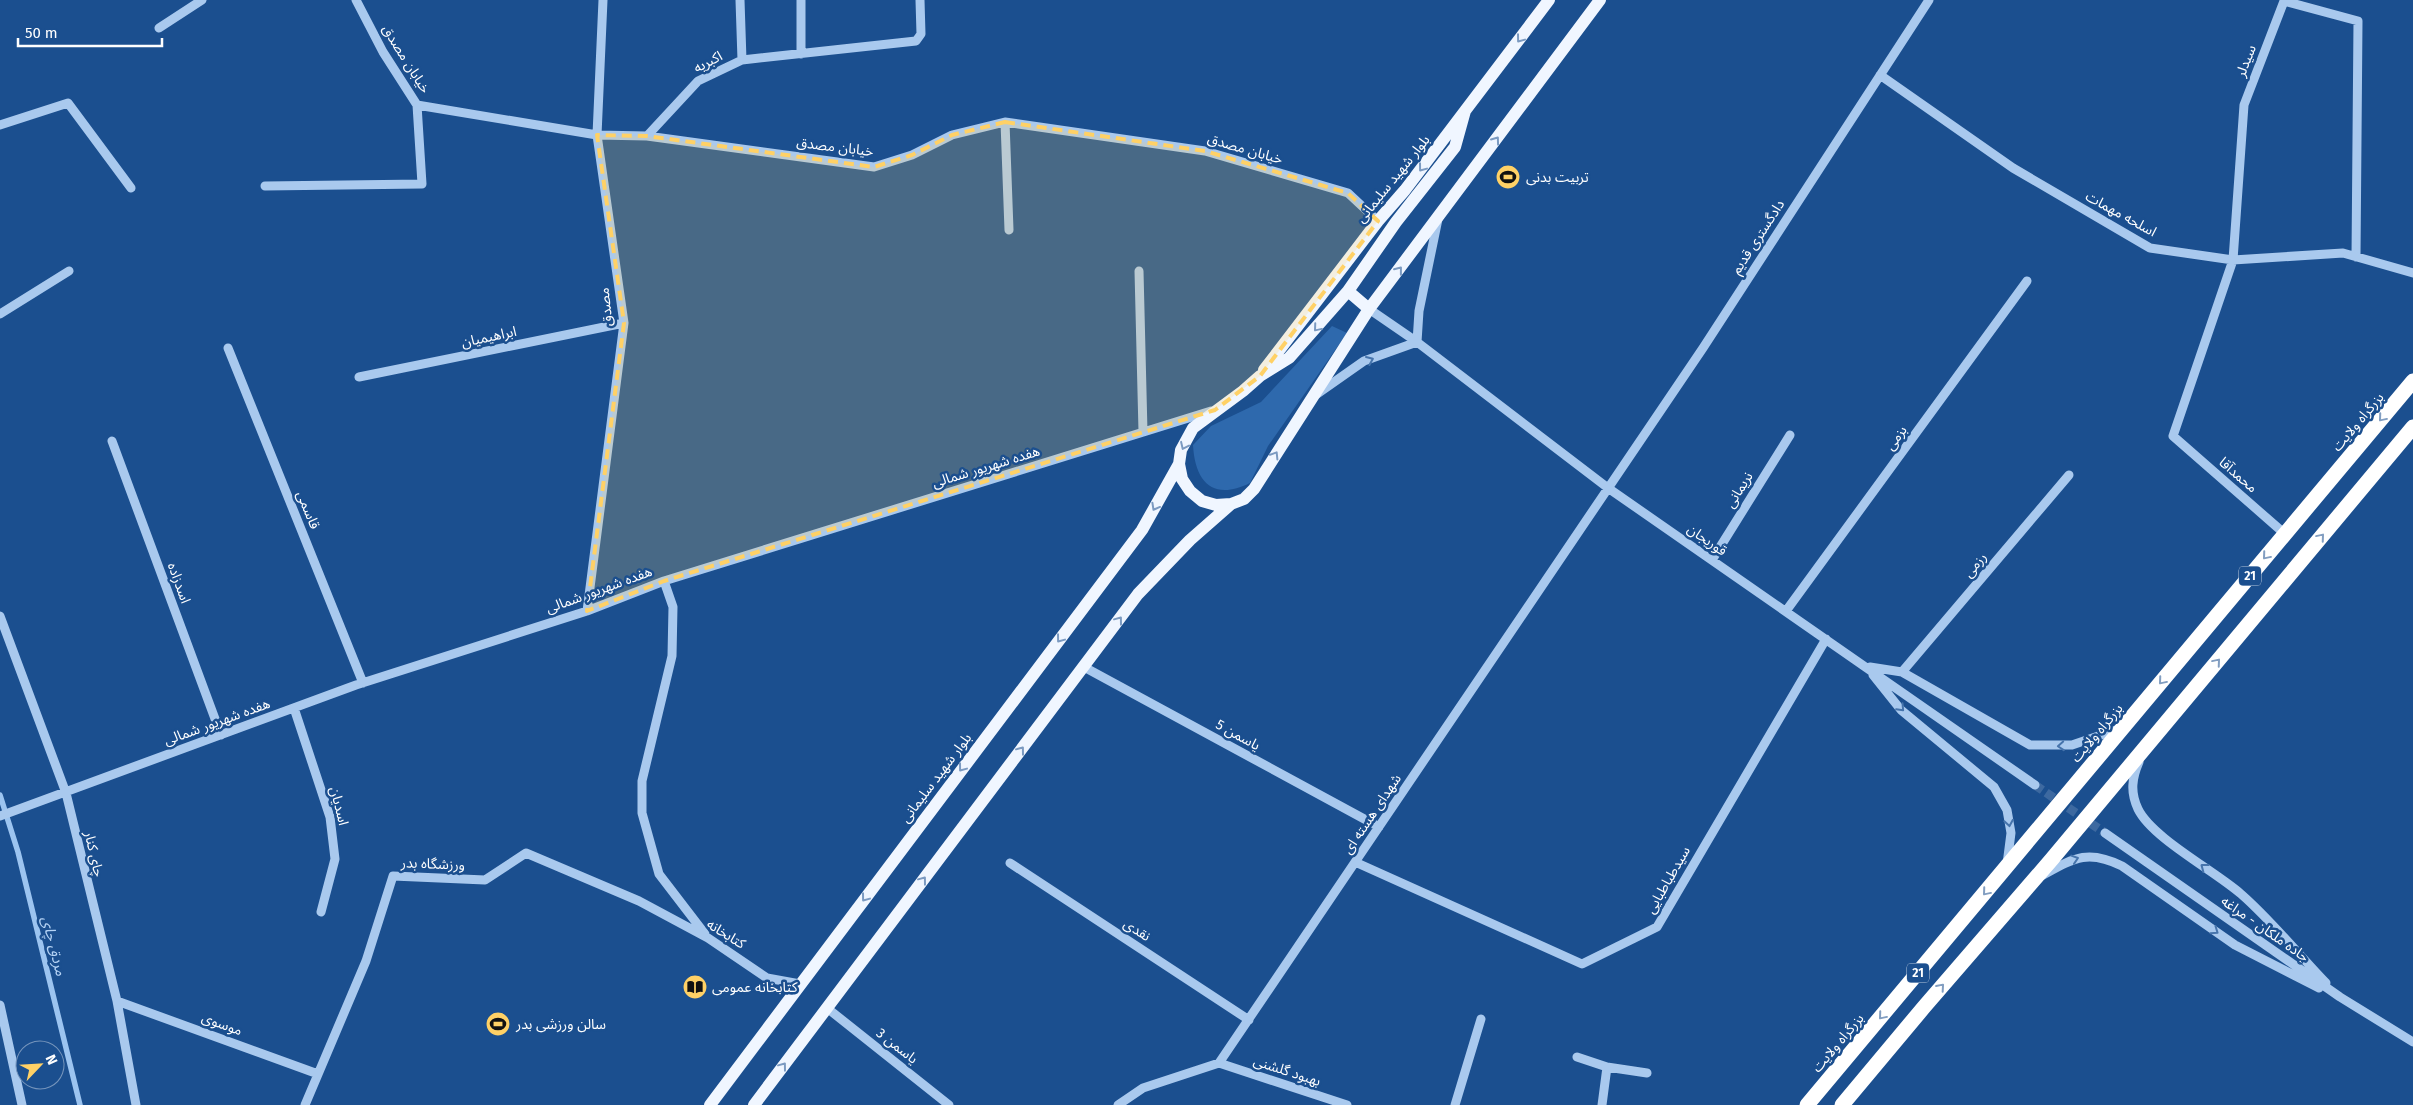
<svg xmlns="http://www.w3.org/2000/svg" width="2413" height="1105" font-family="'Fira Sans','Noto Sans Arabic',sans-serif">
	<rect width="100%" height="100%" fill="#1b4f8f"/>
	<path fill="#2e69ad" d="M1332,326l15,7 -79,113 -18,37c-36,18 -55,0 -57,-38l18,-19 50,-24z"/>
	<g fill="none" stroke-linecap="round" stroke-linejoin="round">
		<path stroke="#9cc4f0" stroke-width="5.5" d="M0,795l18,57 62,253"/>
		<path stroke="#3d69a0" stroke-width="9" stroke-dasharray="9 4.5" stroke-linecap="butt" d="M2035,785l70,48"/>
		<path stroke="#a9c9ee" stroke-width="9" d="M356,0l27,52 34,53 180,30 50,1 227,31 38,-12 40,-20 53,-13 200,29 143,42 30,28
			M801,0v54
			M159,28l43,-28
			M742,60l174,-19 5,-7 -1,-34
			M1880,75l133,93 137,80 83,12 110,-7 70,20
			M1005,122l4,108
			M0,125l68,-22 63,85
			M647,136l51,-55 44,-21 -2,-60
			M265,186l157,-2 -5,-79
			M1139,271l4,161
			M1369,309l48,33 191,146 427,297
			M0,314l69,-43
			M228,348l135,335
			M359,377l265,-54
			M1317,394l47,-33 53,-19 2,-31 19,-92
			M112,441l109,294
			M2285,534l-112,-98 60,-176 11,-155 40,-104 74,20 -2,236
			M1712,560l78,-125
			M664,581l9,26 -1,49 -30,125v32l17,61 46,60
			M587,611l37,-288 -27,-188 6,-135
			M1786,611l241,-330
			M0,616l66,177 51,208 19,104
			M1084,667l295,160
			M1870,667l32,5 128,73h42l47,-16
			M1902,672l167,-197
			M1873,675l28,35 93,77 13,23 4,23 -4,31
			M294,708l36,109 5,42 -14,53
			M2139,762c-7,16 -9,30 -1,47 14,29 77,62 103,85 31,27 56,59 85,89
			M0,816l356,-131 231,-74 77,-30 547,-170
			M2105,833l235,164 73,45
			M1355,862l227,102 75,-37 169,-288
			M1010,863l239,157
			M2043,875c31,-17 45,-26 79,-9l113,79 84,43
			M117,1001l201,73
			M0,1005l22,100
			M827,1008l122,97
			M1577,1057l30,10 40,6
			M1219,1063l128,42
			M305,1105l61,-144 27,-85 92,4 41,-27 113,48 69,37 59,40 33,6
			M1118,1105l25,-17 76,-25 484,-715 226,-348
			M1455,1105l26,-86
			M1602,1105l5,-38"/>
		<path stroke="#f0f6ff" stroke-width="12" d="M1465,111l-10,36 -59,75 -48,69 -59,67 -29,18 -17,15 -50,37 -12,22 -2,14 3,15 8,12 12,10 14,4 15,-1 13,-5 10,-10 115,-180 231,-309
			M1348,291l21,18
			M1264,370l114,-149 27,-31 144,-190
			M710,1105l432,-575 37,-66
			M754,1105l384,-511 52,-54 41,-36"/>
		<path stroke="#fff" stroke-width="15" d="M1807,1105l606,-724
			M1842,1105l82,-98 128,-148 361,-432"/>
	</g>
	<defs><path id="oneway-chevron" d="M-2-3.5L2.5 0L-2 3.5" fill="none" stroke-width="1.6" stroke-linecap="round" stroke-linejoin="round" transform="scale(1.25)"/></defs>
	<g stroke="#7b9ac1">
		<use href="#oneway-chevron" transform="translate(1520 39) rotate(127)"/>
		<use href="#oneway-chevron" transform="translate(1496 140) rotate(-54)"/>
		<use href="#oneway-chevron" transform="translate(1422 168) rotate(127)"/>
		<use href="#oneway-chevron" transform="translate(1399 270) rotate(-52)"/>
		<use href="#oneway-chevron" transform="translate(1317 328) rotate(130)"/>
		<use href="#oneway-chevron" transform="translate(1184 446) rotate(115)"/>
		<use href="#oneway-chevron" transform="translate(1275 455) rotate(-58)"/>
		<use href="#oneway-chevron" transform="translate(1155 507) rotate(119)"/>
		<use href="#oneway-chevron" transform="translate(1119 620) rotate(-53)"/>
		<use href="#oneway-chevron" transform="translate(1060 639) rotate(127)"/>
		<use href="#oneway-chevron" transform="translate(1021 750) rotate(-53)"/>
		<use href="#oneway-chevron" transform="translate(962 768) rotate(127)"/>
		<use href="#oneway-chevron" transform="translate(923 880) rotate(-53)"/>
		<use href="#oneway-chevron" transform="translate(865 898) rotate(127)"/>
		<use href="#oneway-chevron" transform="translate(783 1066) rotate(-53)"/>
	</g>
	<g stroke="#4674ac">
		<use href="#oneway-chevron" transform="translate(1370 360) rotate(-23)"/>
		<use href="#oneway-chevron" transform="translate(1901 708) rotate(47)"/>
		<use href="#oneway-chevron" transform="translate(2061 746) rotate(176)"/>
		<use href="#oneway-chevron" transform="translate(2009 823) rotate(81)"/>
		<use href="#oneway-chevron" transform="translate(2075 859) rotate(-18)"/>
		<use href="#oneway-chevron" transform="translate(2204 867) rotate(-143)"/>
		<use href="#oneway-chevron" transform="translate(2215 931) rotate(35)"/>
	</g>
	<g stroke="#829ec1">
		<use href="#oneway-chevron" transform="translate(2382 418) rotate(130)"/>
		<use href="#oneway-chevron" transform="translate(2321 537) rotate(-50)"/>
		<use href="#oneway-chevron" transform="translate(2266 556) rotate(130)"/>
		<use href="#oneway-chevron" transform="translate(2217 662) rotate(-50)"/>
		<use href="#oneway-chevron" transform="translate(2162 681) rotate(130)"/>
		<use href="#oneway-chevron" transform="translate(1986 892) rotate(130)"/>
		<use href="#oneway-chevron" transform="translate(1941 987) rotate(-49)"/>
		<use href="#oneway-chevron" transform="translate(1882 1016) rotate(130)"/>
	</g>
	<path fill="#ffd166" fill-opacity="0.2" stroke="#ffd166" stroke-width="4" stroke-dasharray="10 6" stroke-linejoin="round" d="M1005,122l200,29 143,42 30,28 -118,155 -45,34 -551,171 -77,30 37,-288 -27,-188 50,1 227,31 38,-12 40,-20z"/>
	<defs>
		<symbol id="stadium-disc" viewBox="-11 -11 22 22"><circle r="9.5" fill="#ffd166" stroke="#1b4f8f"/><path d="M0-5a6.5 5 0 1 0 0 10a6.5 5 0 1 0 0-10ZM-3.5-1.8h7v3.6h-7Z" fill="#111"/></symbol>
		<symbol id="library-disc" viewBox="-11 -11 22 22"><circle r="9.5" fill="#ffd166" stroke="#1b4f8f"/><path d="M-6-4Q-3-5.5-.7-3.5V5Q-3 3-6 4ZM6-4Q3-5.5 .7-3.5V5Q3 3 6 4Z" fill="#111"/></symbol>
	</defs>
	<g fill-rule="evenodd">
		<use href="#stadium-disc" x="1494" y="163" width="28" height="28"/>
		<use href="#library-disc" x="681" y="973" width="28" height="28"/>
		<use href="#stadium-disc" x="484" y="1010" width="28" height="28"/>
	</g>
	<g text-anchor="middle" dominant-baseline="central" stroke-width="5" stroke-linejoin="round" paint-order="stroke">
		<g fill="#1b4f8f" stroke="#bbcadd" stroke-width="1">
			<rect x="2239" y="566.5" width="22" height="19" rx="4"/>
			<rect x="1907" y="963.5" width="22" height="19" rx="4"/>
		</g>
		<g font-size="12" font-weight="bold" fill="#fff">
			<text x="2250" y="576">21</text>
			<text x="1918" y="973">21</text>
		</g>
		<g font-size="14" fill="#fff" stroke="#1b4f8f">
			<text transform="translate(406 59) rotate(58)">خیابان مصدق</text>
			<text transform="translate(2246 61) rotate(-69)">سیدلر</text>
			<text transform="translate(708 62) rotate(-28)">اکبریه</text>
			<text transform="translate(835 147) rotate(7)">خیابان مصدق</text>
			<text transform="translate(1245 149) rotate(16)">خیابان مصدق</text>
			<text transform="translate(1393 179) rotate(-51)">بلوار شهید سلیمانی</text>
			<text transform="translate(2121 214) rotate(29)">اسلحه مهمات</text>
			<text transform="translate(1758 237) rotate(-57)">دادگستری قدیم</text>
			<text transform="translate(606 307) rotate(-96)">مصدق</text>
			<text transform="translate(489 337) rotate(-12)">ابراهیمیان</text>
			<text transform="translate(2358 422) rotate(-50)">بزرگراه ولایت</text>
			<text transform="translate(1896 438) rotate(-54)">بزمی</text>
			<text transform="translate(986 467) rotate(-17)">هفده شهریور شمالی</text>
			<text transform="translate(2238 475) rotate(41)">محمدآقا</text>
			<text transform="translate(1739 490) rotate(-58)">نریمانی</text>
			<text transform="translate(308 510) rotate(68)">قاسمی</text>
			<text transform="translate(1707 540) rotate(35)">قوریجان</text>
			<text transform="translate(1975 565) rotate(-50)">رزمی</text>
			<text transform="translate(179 583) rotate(70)">اسدزاده</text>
			<text transform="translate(599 590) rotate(-20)">هفده شهریور شمالی</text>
			<text transform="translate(217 722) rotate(-20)">هفده شهریور شمالی</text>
			<text transform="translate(2097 733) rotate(-50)">بزرگراه ولایت</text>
			<text transform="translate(1238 735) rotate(29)">یاسمن 5</text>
			<text transform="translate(936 778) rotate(-53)">بلوار شهید سلیمانی</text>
			<text transform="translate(339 806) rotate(76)">اسدیان</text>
			<text transform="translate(1372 814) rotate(-56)">شهدای هسته ای</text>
			<text transform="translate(94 854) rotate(77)">چای کنار</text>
			<text transform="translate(433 864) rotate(2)">ورزشگاه بدر</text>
			<text transform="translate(1668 880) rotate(-60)">سیدطباطبایی</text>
			<text transform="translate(2265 929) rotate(35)">جاده ملکان - مراغه</text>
			<text transform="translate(1137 930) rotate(33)">نقدی</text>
			<text transform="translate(726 934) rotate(32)">کتابخانه</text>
			<text transform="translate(222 1024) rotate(20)">موسوی</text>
			<text transform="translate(1838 1043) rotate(-50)">بزرگراه ولایت</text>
			<text transform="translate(897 1046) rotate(38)">یاسمن 3</text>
			<text transform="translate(1287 1071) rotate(18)">بهبود گلشنی</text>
		</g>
		<g font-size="14" fill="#fff" stroke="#1b4f8f" text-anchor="start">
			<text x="1526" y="177">تربیت بدنی</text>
			<text x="712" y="987">کتابخانه عمومی</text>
			<text x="516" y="1024">سالن ورزشی بدر</text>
		</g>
		<g font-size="15" font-style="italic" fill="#b5d3f5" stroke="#1b4f8f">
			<text transform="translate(54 946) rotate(76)">مردق چای</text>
		</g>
	</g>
	<g transform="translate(40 1065) rotate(65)"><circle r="24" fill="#1b4f8f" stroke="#7695bc"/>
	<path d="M0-4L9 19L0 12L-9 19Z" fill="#ffd166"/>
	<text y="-8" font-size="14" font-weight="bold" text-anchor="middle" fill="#ffffff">N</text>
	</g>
	<path d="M18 38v8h144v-8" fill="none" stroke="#ffffff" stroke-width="2.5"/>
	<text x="25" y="38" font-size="15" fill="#ffffff" stroke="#1b4f8f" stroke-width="4" paint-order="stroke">50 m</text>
</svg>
